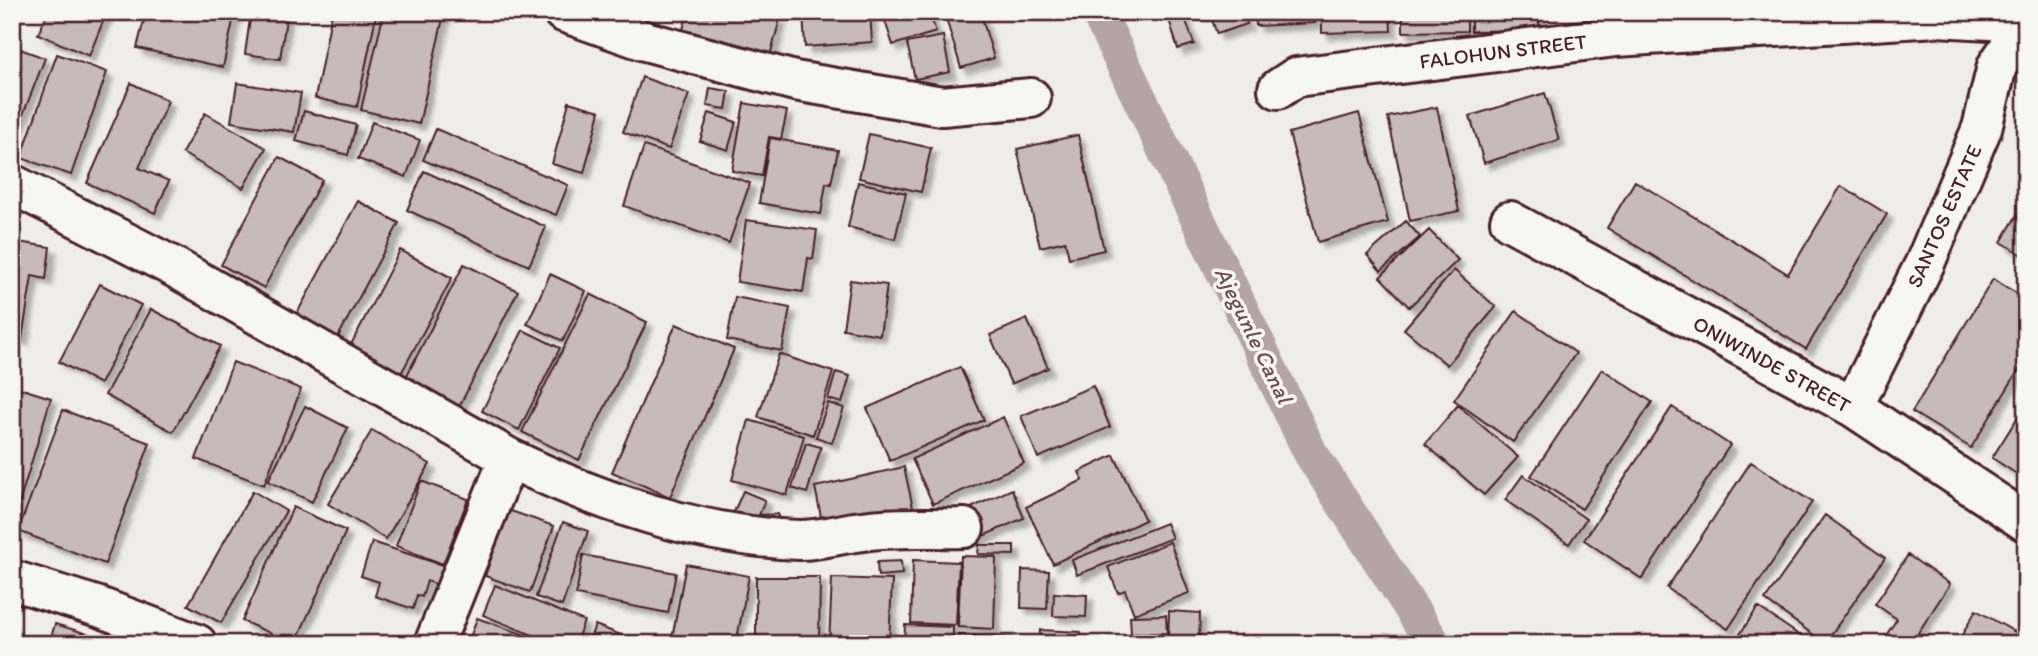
<svg xmlns="http://www.w3.org/2000/svg" width="2038" height="656" font-family="Itim,sans-serif">
	<defs>
		<filter id="shadow"><feDropShadow dx="6" dy="6" stdDeviation="2" flood-color="#0004"/></filter>
	</defs>
	<rect width="100%" height="100%" fill="#efedea"/>
	<filter id="ink" filterUnits="userSpaceOnUse"><feTurbulence type="fractalNoise" baseFrequency=".0143" numOctaves="2"/><feDisplacementMap in="SourceGraphic" scale="14" xChannelSelector="R" yChannelSelector="G"/><feConvolveMatrix kernelMatrix="1 2 1 2 8 2 1 2 1" color-interpolation-filters="sRGB"/></filter>
	<g filter="url(#ink)">
		<g fill="none" stroke-linecap="round" stroke-linejoin="round">
			<path stroke="#b4a4a5" stroke-width="35" d="M1098,12l212,440 124,192"/>
		</g>
		<path fill="#c6babb" stroke="#4a1f2b" stroke-width="2" filter="url(#shadow)" d="M48,12h59l-18,44 -51,-22z
			M146,12h89l-12,55 -86,-19z
			M251,12h36l-7,47 -35,-5z
			M332,12h25l19,4 -19,91 -42,-9z
			M384,12l60,2 -25,110 -58,-14z
			M688,12h65l27,7 -13,48 -88,-24z
			M803,12h67l2,30 -67,5z
			M882,12h47l7,20 -43,13z
			M944,12h36l14,46 -33,10z
			M1180,12h3l11,32 -16,5 -10,-33z
			M1225,12h18l4,12 -30,10 -6,-17z
			M1255,12h60v11l-59,3z
			M1322,12h68l1,19 -69,2z
			M1403,12h64v19l-64,1z
			M1471,12h68v18l-68,1z
			M943,36l7,36 -35,7 -8,-36z
			M12,46l33,12 -33,85z
			M57,54l50,18 -36,103 -50,-17z
			M642,77l47,17 -20,55 -46,-17z
			M131,83l37,18 -29,67 30,13 -14,32 -68,-30z
			M237,83l64,10 -7,39 -63,-10z
			M710,88l19,3 -3,18 -19,-3z
			M1545,93l14,47 -75,23 -14,-47z
			M569,102l31,9 -16,62 -32,-9z
			M744,103l43,8 -6,28 -12,-2 -7,39 -30,-5z
			M1437,107l22,104 -49,10 -22,-104z
			M304,111l52,14 -8,30 -52,-14z
			M205,113l61,35 -23,40 -61,-35z
			M709,113l27,9 -8,28 -28,-9z
			M1359,113l29,109 -70,20 -29,-109z
			M372,122l48,18 -14,37 -48,-18z
			M436,129l132,56 -12,30 -133,-55z
			M869,134l62,14 -10,44 -62,-14z
			M1078,135l26,115 -35,8 -4,-17 -25,6 -23,-98z
			M770,138l68,12 -7,34 -5,-1 -5,31 -62,-11z
			M644,146l106,37 -21,60 -105,-37z
			M279,157l43,23 -58,108 -43,-23z
			M424,171l122,56 -17,39 -122,-56z
			M1635,181l153,93 53,-88 46,28 -81,135 -199,-121z
			M858,182l48,11 -11,46 -47,-12z
			M2026,200v57l-25,-15z
			M358,201l41,22 -61,114 -42,-22z
			M746,220l71,10 -4,29 -5,-1 -5,34 -66,-10z
			M1406,221l14,16 -39,34 -14,-16z
			M1429,230l29,30 -49,47 -29,-30z
			M12,241l38,6 -4,32 -14,-3 -10,63 -10,-2z
			M400,250l52,28 -57,107 -51,-27z
			M464,264l54,27 -60,118 -54,-28z
			M1454,270l42,37 -49,58 -43,-36z
			M550,274l36,17 -23,50 -36,-17z
			M1993,279l33,20v59l-55,90 -59,-36z
			M850,280l37,5 -7,50 -37,-6z
			M100,284l41,21 -41,79 -41,-22z
			M590,294l57,28 -68,138 -57,-28z
			M735,297l55,11 -8,43 -55,-11z
			M151,309l69,37 -47,86 -68,-37z
			M1516,311l60,42 -63,89 -59,-42z
			M1027,319l21,49 -37,16 -21,-49z
			M676,324l58,25 -64,148 -58,-25z
			M523,330l37,18 -41,82 -37,-19z
			M779,354l54,18 -20,63 -55,-18z
			M233,362l68,27 -37,96 -68,-26z
			M960,367l24,53 -94,41 -23,-53z
			M1602,369l50,33 -70,107 -51,-33z
			M836,372l14,4 -8,27 -14,-4z
			M13,386l38,12 -38,125 -1,-1z
			M1093,386l17,41 -72,31 -17,-42z
			M828,403l16,5 -12,35 -16,-6z
			M2026,404v76l-34,-22z
			M1458,405l60,52 -34,38 -59,-51z
			M305,406l43,22 -36,74 -44,-21z
			M1672,407l58,38 -88,134 -58,-39z
			M63,410l87,33 -45,121 -87,-33z
			M1003,417l21,46 -91,41 -21,-45z
			M749,420l55,16 -17,59 -55,-15z
			M372,430l58,34 -44,75 -58,-35z
			M806,443l15,4 -14,46 -15,-5z
			M1114,455l31,65 -92,44 -27,-57 57,-27 -4,-8z
			M1751,462l61,40 -84,127 -61,-41z
			M904,467l10,45 -90,20 -9,-45z
			M1523,475l63,44 -17,25 -64,-44z
			M421,481l47,18 -25,65 -47,-18z
			M1012,489l12,29 -52,23 -12,-28z
			M253,491l33,20 -65,112 -33,-18z
			M743,491l22,9 -9,23 -23,-9z
			M293,507l53,24 -51,113 -53,-23z
			M508,510l46,16 -24,66 -45,-16z
			M778,514v8h-19v-7z
			M1825,515l60,43 -60,85 -60,-43z
			M563,522l25,9 -26,75 -26,-9z
			M1166,523l6,15 -95,37 -5,-15z
			M372,542l73,24 -7,19 -11,-4 -5,16 -5,-2 -4,14 -38,-13 4,-14 -18,-6z
			M1170,542l19,51 -55,21 -9,-24 -7,3 -10,-26z
			M979,545h35v10l-36,-1z
			M583,555l93,18 -8,40 -92,-18z
			M1908,555l42,29 -32,49 13,8 -2,3h-49l17,-25 -22,-15z
			M961,556l35,1 -2,72 -36,-2z
			M913,560l46,2 -3,63 -45,-2z
			M901,561l1,13 -24,2 -1,-14z
			M686,564l63,12 -13,68h-65z
			M1022,570l27,1 -2,38 -26,-1z
			M756,577h64l-1,67h-63z
			M832,578l60,2 -3,64h-60z
			M495,585l89,36 -9,23h-20l-72,-29z
			M1054,593l33,2 -1,22 -33,-1z
			M1758,607l54,37h-70l-6,-4z
			M1976,610l39,22 3,-4 8,5v11h-69z
			M1169,611l31,2 -1,31h-31z
			M1166,615l1,18 -36,1 -1,-18z
			M477,618l59,21 -1,5h-67z
			M55,624l66,20h-72z
			M595,625l49,19h-56z
			M905,625l48,2v17h-49z
			M1040,630l41,2 -1,12h-41z
			M958,635l59,3v6h-59z
			M1242,635l3,9h-26z
			M1129,640l28,1v3h-28z"/>
		<g fill="none" stroke-linecap="round" stroke-linejoin="round">
			<defs>
				<path id="minor" d="M563,12l82,29 150,40 147,25 89,-8
					M1278,89l18,-12 320,-40 321,-20 89,5
					M12,184l160,82 337,192c88,43 192,79 291,82 20,0 42,-7 63,-9 33,-5 68,-2 101,-3
					M1510,221l343,186 173,115
					M1853,407l72,-144 57,-135 15,-62 29,-43
					M12,580l87,27 98,37
					M434,644l75,-186"/>
			</defs>
			<use href="#minor" stroke="#4a1f2b" stroke-width="44"/>
			<use href="#minor" stroke="#f6f6f2" stroke-width="38"/>
		</g>
	</g>
	<g text-anchor="middle" dominant-baseline="central" stroke-width="7" stroke-linejoin="round" paint-order="stroke">
		<g font-size="21" fill="#4a1f2b" stroke="#f6f6f2">
			<text transform="translate(1503 51) rotate(-7)">FALOHUN STREET</text>
			<text transform="translate(1944 216) rotate(-66)">SANTOS ESTATE</text>
			<text transform="translate(1772 364) rotate(29)">ONIWINDE STREET</text>
		</g>
		<g font-size="23" font-style="italic" fill="#6f4e56" stroke="#f6f6f2">
			<text transform="translate(1254 335) rotate(64)">Ajegunle Canal</text>
		</g>
	</g>
	<rect width="2038" height="656" fill="none" stroke="#f6f6f2" stroke-width="42"/>
	<rect x="21" y="21" width="1996" height="614" fill="none" stroke="#4a1f2b" stroke-width="2.5" filter="url(#ink)"/>
</svg>
